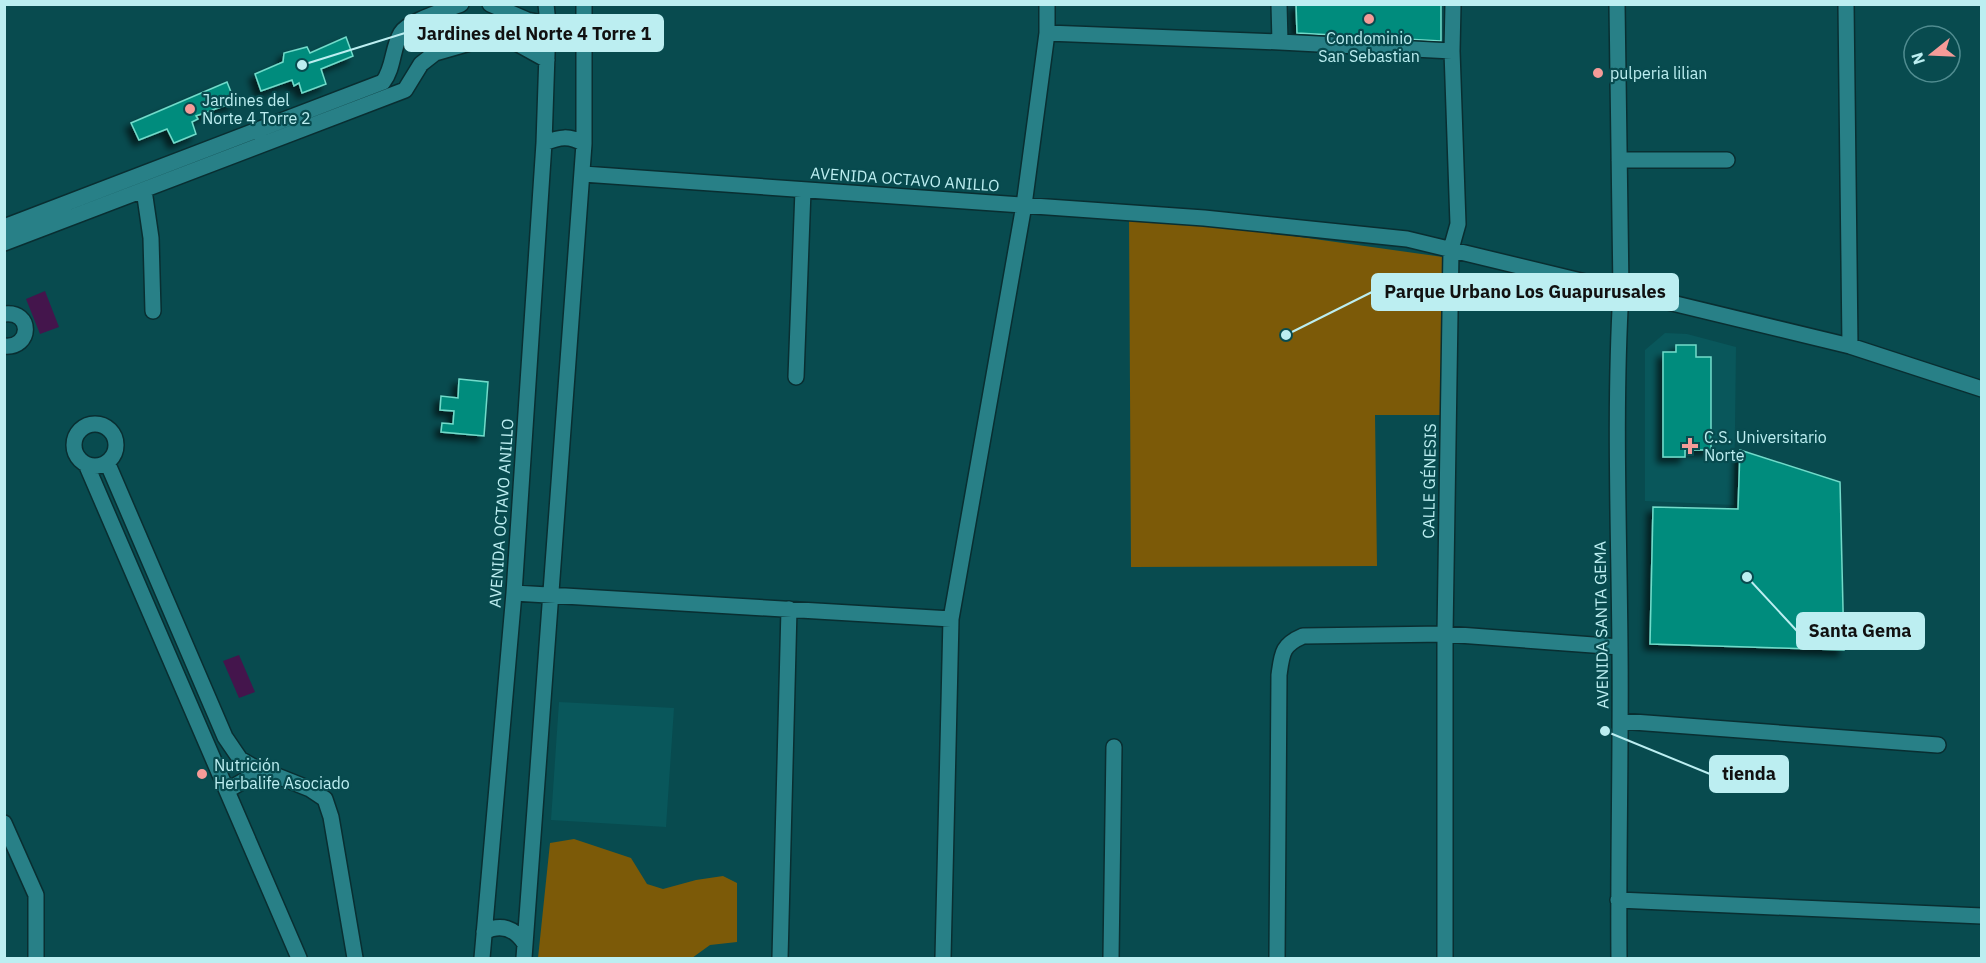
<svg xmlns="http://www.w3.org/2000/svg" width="1986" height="963" font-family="'IBM Plex Sans',sans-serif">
	<defs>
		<filter id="shadow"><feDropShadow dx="-5.5" dy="5.5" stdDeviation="3" flood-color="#0009"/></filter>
	</defs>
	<rect width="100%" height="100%" fill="#084b4f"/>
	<path fill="#09575b" d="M1665,333l22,1 49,13 -2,158 -89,-4v-151z
		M559,702l115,6 -8,119 -115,-7z"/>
	<path fill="#7c5a08" d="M1129,213l314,44 -3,158h-65l2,151 -246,1z
		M574,839l57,19 16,26 16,5 33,-9 27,-4 14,7v59l-27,3 -18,13h-154l12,-115z"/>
	<path fill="#44154c" d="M45,291l14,36 -19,7 -14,-35z
		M239,655l16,37 -16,6 -16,-37z"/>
	<path fill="#058c7d" stroke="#71dbca" stroke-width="1.5" filter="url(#shadow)" d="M1296,4h145v37l-144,-8z
		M346,37l7,19 -32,13 5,15 -24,9 -3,-10 -5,3 -2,-6 -31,11 -6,-17 28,-12 1,-9 23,-6 3,6z
		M227,82l8,20 -39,14 2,3 -6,3 4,12 -22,9 -7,-14 -28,11 -8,-17z
		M1676,345h20v12h15v93h-26v7h-22v-105h13z
		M459,379l29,3 -4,54 -43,-4 1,-9 11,1 1,-13 -14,-1 1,-14 17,2z
		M1740,450l100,32 4,168 -194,-6 3,-137 85,2z"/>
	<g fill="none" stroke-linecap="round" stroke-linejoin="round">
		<defs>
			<path id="minor" d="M490,4l37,16 21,4
				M584,4v140
				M1279,4l1,38
				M1617,4l4,287c-7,119 -2,239 -1,359 1,103 -2,206 -1,308
				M1846,4l4,342
				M1047,33l233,9 172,9
				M1619,160h108
				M583,174l621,44 203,21 443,107 132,43
				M144,190l7,48 2,73
				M4,227l379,-145c11,-14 9,-34 18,-49 7,-12 46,-23 60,-29
				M4,243l401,-153 16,-26 14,-11 59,-17 13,2 40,22
				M4,314c29,-4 28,35 0,32
				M796,377l7,-187
				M74 445a21 21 0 1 1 42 0a21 21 0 1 1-42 0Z
				M107,462l118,275 15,22 12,7 58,23 15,10 6,18 24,141
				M86,464l213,494
				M514,593l437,26
				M1620,721l318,24
				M228,790l36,-21
				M4,823l32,72v63
				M1618,900l364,16
				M484,932c17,-9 31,-4 41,12
				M482,958l32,-365 30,-450 4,-119 -2,-20
				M524,958l60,-814c-15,-9 -24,-7 -40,-1
				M780,958l9,-349
				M943,958l8,-339 73,-414 23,-172v-29
				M1111,958l3,-211
				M1277,958l2,-283c3,-22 3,-30 24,-39l142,-2 175,13
				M1445,958v-324l6,-385 7,-25 -6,-173 1,-47"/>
		</defs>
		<use href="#minor" stroke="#092e31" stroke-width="18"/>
		<use href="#minor" stroke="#288087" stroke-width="15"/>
	</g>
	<g fill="#f59b98" stroke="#084b4f" stroke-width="2">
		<circle cx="1369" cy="19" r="6"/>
		<circle cx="1598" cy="73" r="6"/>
		<circle cx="190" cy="109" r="6"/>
		<path d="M1687 437h6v6h6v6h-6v6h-6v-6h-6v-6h6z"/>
		<circle cx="202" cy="774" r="6"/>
	</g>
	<g text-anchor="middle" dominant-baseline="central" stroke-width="4.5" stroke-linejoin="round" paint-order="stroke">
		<g font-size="16" fill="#bceef1" stroke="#084b4f" text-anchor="start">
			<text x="1369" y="38" text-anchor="middle">Condominio<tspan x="1369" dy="18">San Sebastian</tspan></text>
			<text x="1610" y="73">pulperia lilian</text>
			<text x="202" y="100">Jardines del<tspan x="202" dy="18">Norte 4 Torre 2</tspan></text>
			<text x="1704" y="437">C.S. Universitario<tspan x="1704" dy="18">Norte</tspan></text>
			<text x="214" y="765">Nutrición<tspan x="214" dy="18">Herbalife Asociado</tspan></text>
		</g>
		<g font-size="16" fill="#bceef1" stroke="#084b4f">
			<text transform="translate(905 179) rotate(4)">AVENIDA OCTAVO ANILLO</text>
			<text transform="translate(1429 481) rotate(-89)">CALLE GÉNESIS</text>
			<text transform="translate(501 513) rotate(-86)">AVENIDA OCTAVO ANILLO</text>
			<text transform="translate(1601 625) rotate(-91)">AVENIDA SANTA GEMA</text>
		</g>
	</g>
	<path fill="none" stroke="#bceef1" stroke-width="2" d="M302 65L405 33M1286 335L1372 292M1747 577L1797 631M1605 731L1710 774"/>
	<g fill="#bceef1" stroke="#084b4f" stroke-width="2">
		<circle cx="302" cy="65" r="6"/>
		<circle cx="1286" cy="335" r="6"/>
		<circle cx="1747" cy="577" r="6"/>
		<circle cx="1605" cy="731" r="6"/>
	</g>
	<g fill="#bceef1" stroke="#bceef1" stroke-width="2">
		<rect x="405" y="15" width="258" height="36" rx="6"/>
		<rect x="1372" y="274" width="306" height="36" rx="6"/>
		<rect x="1797" y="613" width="127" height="36" rx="6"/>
		<rect x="1710" y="756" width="78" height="36" rx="6"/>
	</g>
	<g font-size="18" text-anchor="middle" font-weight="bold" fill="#111">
		<text x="534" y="40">Jardines del Norte 4 Torre 1</text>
		<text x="1525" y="298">Parque Urbano Los Guapurusales</text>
		<text x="1860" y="637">Santa Gema</text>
		<text x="1749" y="780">tienda</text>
	</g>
	<rect width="1986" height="963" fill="none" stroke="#bceef1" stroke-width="12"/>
	<g transform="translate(1932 54) rotate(252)"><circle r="28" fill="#084b4f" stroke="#508c90" stroke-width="1.5"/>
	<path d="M0-4.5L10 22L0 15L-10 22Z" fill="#f59b98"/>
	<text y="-9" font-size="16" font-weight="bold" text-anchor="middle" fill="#bceef1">N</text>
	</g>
</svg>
